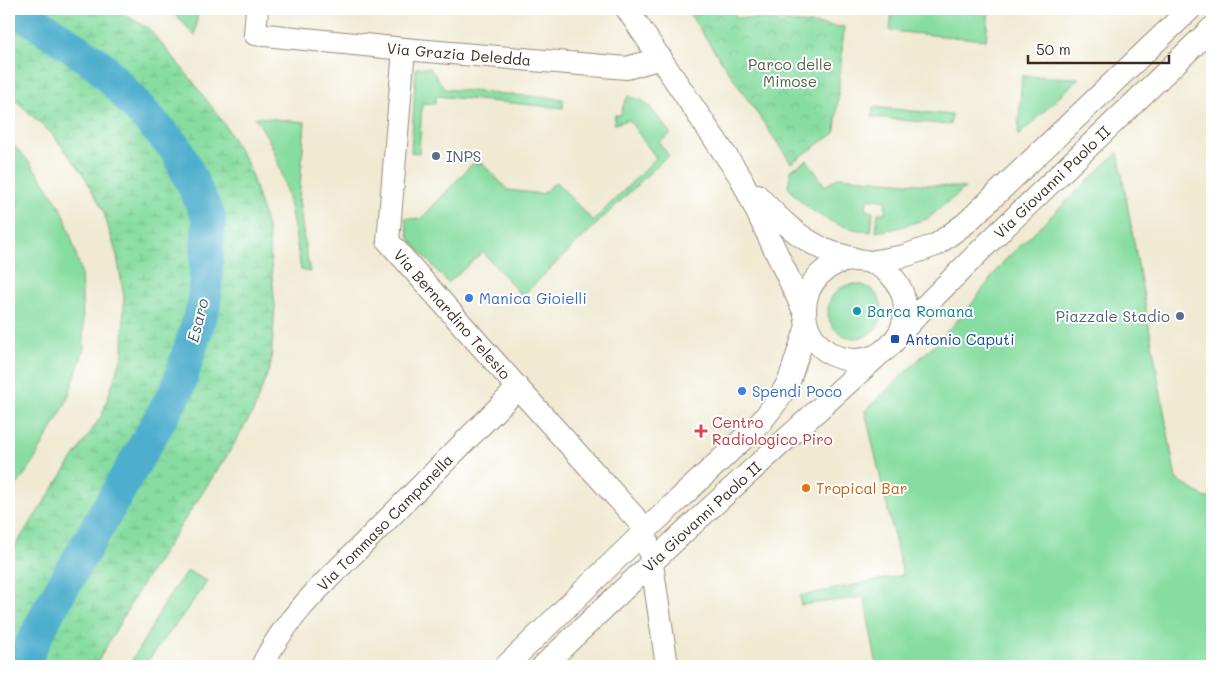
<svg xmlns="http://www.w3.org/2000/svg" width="1221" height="675" font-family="Mali,sans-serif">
	<defs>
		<pattern id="wetland-marsh" width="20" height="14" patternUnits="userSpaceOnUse" patternTransform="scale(1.25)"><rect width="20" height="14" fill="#87dda1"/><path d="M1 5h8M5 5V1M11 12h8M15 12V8" fill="none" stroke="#75be8a"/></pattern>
		<pattern id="park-crowns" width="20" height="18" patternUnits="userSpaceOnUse" patternTransform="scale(1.25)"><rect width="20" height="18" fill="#87dda1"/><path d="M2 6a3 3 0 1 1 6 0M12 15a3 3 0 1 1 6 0" fill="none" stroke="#75be8a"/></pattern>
	</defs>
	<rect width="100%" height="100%" fill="#fff"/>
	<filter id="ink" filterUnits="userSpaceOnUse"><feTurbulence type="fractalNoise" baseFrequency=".02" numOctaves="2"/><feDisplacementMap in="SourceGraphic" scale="10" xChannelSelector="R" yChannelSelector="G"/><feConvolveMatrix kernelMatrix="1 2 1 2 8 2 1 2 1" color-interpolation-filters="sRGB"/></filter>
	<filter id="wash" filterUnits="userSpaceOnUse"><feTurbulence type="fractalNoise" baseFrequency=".0096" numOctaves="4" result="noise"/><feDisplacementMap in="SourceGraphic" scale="20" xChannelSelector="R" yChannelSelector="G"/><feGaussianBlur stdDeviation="1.12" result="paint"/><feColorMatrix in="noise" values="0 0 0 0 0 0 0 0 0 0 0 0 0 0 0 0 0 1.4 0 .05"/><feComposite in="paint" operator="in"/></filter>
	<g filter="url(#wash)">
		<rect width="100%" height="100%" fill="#f0ead3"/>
		<path fill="#87dda1" stroke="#618460" d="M169,9h29l-3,27 -15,-17z
			M892,9h97l-3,31 -96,-9z
			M416,68h14l15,21 118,10v9l-127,-12 -1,8 -13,-1 -3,50 -8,-1z
			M1022,76l57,2 -61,58z
			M628,96l15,5 5,4 23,29 -12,8 10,14 -5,3 -142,137 -39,-44 -35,31 -31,-35 -8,-10 -4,-20 16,1 52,-56 10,1 25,26 34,4 14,-12 37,39 63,-63 -27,-38 -15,4 1,-9h6l2,-9z
			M873,107l79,8 -2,10 -78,-8z
			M255,117l50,5 -6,77 5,41 6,32 -9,-2c-7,-43 -13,-86 -30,-126 -5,-10 -11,-18 -16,-27z
			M12,144l14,14 21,28 17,28 17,57 3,78 -18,54 -34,61 -23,32v-268l5,-12 -2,-30 -3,-7v-32z
			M1118,152l58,327 30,19 6,-1v169h-335l-13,-69 -63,8 -1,-9 103,-21 -38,-164 76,-73 26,-28 37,-49z
			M807,160l18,26 14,-9 126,11 -38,31 -30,9 -21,4 2,-19h7l1,-12 -19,-3 -1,13 7,1 -2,20c-34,-4 -62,-18 -83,-45l3,-17z
			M828 311a27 27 0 1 1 54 0a27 27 0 1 1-54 0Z
			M188,571l19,10 -6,10 -57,75h-15l43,-75z"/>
		<path fill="url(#wetland-marsh)" stroke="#618460" d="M9,9h105l34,19 43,51 34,46 24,42 19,63 7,77 -4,57 -18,48 -27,45 -85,129 -46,80h-86v-111l93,-140 21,-62 1,-56 -7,-41 -14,-46 -21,-38 -30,-38 -43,-40z
			M9,179l9,22 -9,27z"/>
		<path fill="url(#park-crowns)" stroke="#618460" d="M686,9h50l-1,8 109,10 -9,106 -44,30z"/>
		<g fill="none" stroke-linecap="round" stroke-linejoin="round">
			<path stroke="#4eaecd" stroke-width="34" d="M20,9l7,7 72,49 78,85 32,68 -5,86 -27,86 -129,222 -27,54"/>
		</g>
	</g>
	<g filter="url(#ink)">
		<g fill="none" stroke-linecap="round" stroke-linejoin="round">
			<defs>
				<g id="minor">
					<path id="s1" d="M257,9l-2,25 149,15 223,19 34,-10"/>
					<path d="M627,9l114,169 64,135"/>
					<path id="s2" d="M404,49l-16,192 130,147 123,136 4,7 7,33 15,102"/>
					<path d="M757,195c20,22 41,43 69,55 9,4 20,6 29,9"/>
					<circle cx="855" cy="310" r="50"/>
					<path d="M870,262l34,-6 32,-11 30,-22 224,-214"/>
					<path id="s3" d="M895,339l37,-40 55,-55 225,-216"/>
					<path id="s4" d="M262,666c24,-51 70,-90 109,-130 49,-49 98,-99 147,-148"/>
					<path d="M506,666l139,-135 116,-109 17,-22 11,-19 18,-55"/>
					<path id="s5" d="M543,666l142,-135 199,-181"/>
				</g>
			</defs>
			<use href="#minor" stroke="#968a78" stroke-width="24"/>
			<use href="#minor" stroke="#fff" stroke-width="22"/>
		</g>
	</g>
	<g fill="#5c6f8a" stroke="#fff" stroke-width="2">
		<circle cx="436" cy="156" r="5"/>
		<circle cx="1180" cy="316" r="5"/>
	</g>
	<g fill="#3f7fe0" stroke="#fff" stroke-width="2">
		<circle cx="469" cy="298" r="5"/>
		<circle cx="742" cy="391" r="5"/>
	</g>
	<circle fill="#0f9aa8" stroke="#fff" stroke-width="2" cx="857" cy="311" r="5"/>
	<rect fill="#1a4fb4" stroke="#fff" stroke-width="2" x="890" y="334" width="10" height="10" rx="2.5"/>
	<path fill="#e0444e" stroke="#fff" stroke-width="2" d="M698.5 423.5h5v5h5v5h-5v5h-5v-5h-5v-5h5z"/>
	<circle fill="#e8710a" stroke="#fff" stroke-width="2" cx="806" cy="488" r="5"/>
	<g text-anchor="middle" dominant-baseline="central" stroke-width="4" stroke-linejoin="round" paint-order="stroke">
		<g font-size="15" fill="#3b2a1e" stroke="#fff">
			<text stroke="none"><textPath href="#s1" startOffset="230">Via Grazia Deledda</textPath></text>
			<text stroke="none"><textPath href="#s3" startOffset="222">Via Giovanni Paolo II</textPath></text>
			<text stroke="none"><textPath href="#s2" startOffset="290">Via Bernardino Telesio</textPath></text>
			<text stroke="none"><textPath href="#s5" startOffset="218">Via Giovanni Paolo II</textPath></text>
			<text stroke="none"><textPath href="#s4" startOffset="190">Via Tommaso Campanella</textPath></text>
		</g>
		<g font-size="15" fill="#526045" stroke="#fff">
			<text x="790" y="64">Parco delle<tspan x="790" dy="17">Mimose</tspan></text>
		</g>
		<g font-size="15" fill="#4e5e75" stroke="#fff" text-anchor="start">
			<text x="446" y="156">INPS</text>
			<text x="1170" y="316" text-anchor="end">Piazzale Stadio</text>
		</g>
		<g font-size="15" fill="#366cbe" stroke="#fff" text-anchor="start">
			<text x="479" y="298">Manica Gioielli</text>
			<text x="752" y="391">Spendi Poco</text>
		</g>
		<g font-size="15" fill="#0d838f" stroke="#fff" text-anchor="start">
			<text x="867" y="311">Barca Romana</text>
		</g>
		<g font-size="15" fill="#164399" stroke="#fff" text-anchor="start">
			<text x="905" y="339">Antonio Caputi</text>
		</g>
		<g font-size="15" fill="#be3a42" stroke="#fff" text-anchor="start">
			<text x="712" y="422">Centro<tspan x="712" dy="17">Radiologico Piro</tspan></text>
		</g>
		<g font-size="15" fill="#c56008" stroke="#fff" text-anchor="start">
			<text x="816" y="488">Tropical Bar</text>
		</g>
		<g font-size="16" font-style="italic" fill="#435f64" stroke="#fff">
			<text transform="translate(197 320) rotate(-76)">Esaro</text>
		</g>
	</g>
	<rect width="1221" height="675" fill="none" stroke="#fff" stroke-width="30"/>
	<path d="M1028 55v8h141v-8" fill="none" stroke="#3b2a1e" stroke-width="2.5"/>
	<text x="1036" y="55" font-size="15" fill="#3b2a1e" stroke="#ffffff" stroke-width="4" paint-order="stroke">50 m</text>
</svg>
